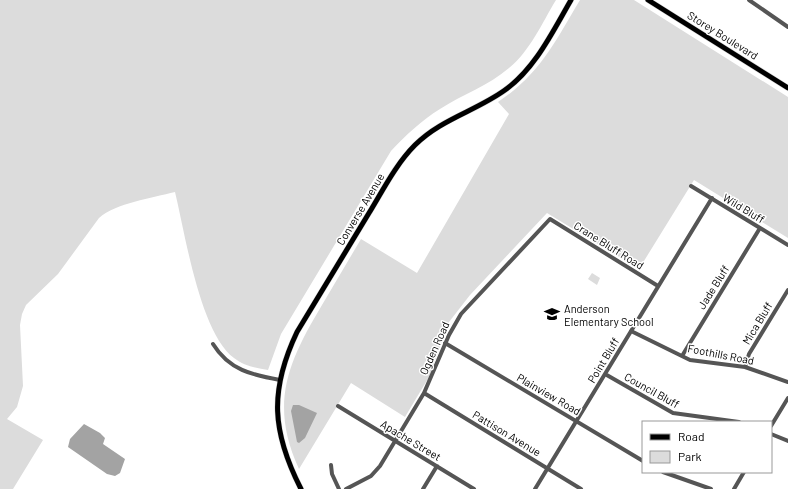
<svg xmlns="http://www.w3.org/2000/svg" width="788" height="489" font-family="Barlow,sans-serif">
	<rect width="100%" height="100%" fill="#fff"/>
	<path fill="#dcdcdc" d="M0,0h556c-14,23 -26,51 -47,68 -21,18 -46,26 -69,41 -18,11 -34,26 -49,42l-110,183 -13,36c-12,-2 -24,-4 -34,-12 -34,-25 -49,-125 -59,-166 -23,6 -59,11 -76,26l-41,56 -32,31 -4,9 -2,11 3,61 -6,21 -10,12 36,21 -30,49h-13z
		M580,0h54l154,97v141l-94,-58 -55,89 -92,-56 -77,82 -21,27 -20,55 -24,40 -54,-34 -52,86c-30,-65 -11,-107 23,-164 13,-22 26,-44 39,-66l56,34 92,-159 -11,-12c42,-28 57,-60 82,-102z
		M592,273l8,5 -3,7 -9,-6z"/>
	<path fill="#a3a3a3" d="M293,405h6l18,8 -12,25 -6,5 -2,-1 -6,-31z
		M84,424l16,9 5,5 -2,6 22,15 -5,14 -5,3 -8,-2 -39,-27 2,-8z"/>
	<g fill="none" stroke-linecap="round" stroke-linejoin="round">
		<defs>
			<path id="major" d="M648,0l140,88
				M301,489c-29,-57 -32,-98 -4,-157 24,-40 48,-80 72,-119 14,-23 27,-49 46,-68 26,-26 61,-34 90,-55 30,-21 48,-59 66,-90"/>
		</defs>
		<use href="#major" stroke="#dbdbdb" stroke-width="6"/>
		<path stroke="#555" stroke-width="4" d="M749,0l39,27
			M691,186l97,59
			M631,331l59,29 55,7 43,15
			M445,343l198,118
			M213,344c16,26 39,31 67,36
			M682,356l78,-128
			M745,367l4,-13 39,-64
			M605,374l68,39 66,9
			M424,393l157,96
			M338,406l136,83
			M771,426l17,-28
			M771,434l17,7
			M331,465l1,9 7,15
			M663,472l48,17
			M346,489l25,-13 9,-10 44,-73 25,-58 12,-21 89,-95 108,67
			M423,489l14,-23
			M535,489l177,-291
			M734,489l10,-17"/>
		<use href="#major" stroke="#000" stroke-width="5"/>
	</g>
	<defs>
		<symbol id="school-bare" viewBox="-9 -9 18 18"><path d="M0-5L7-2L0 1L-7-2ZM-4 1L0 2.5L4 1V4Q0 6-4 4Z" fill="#000" stroke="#fff" stroke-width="2.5" paint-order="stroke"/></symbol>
	</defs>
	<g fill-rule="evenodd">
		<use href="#school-bare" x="541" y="303" width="22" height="22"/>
	</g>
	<g text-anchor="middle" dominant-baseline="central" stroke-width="3" stroke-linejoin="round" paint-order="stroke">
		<g font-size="11" fill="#000" stroke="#fff">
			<text transform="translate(723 35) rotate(32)">Storey Boulevard</text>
			<text transform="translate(744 208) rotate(31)">Wild Bluff</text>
			<text transform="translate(360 209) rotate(-59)">Converse Avenue</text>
			<text transform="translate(609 245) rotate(32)">Crane Bluff Road</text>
			<text transform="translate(713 287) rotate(-58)">Jade Bluff</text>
			<text transform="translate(757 323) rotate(-59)">Mica Bluff</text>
			<text transform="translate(434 348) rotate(-66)">Ogden Road</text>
			<text transform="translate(721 354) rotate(11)">Foothills Road</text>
			<text transform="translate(603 360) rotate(-59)">Point Bluff</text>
			<text transform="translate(652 390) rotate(29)">Council Bluff</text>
			<text transform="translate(549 394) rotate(30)">Plainview Road</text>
			<text transform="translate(507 433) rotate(31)">Pattison Avenue</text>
			<text transform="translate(411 440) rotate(31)">Apache Street</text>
		</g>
		<g font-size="11" fill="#000" stroke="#fff" text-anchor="start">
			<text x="564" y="308">Anderson<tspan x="564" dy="13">Elementary School</tspan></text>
		</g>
	</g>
	<rect x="642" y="421" width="130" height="52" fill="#ffffff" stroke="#999999"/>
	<rect x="650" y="434" width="20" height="6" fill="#000000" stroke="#999999"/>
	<text x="678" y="441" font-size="12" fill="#000000">Road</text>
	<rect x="650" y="451" width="20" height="12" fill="#dcdcdc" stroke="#999999"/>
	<text x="678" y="461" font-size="12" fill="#000000">Park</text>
</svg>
